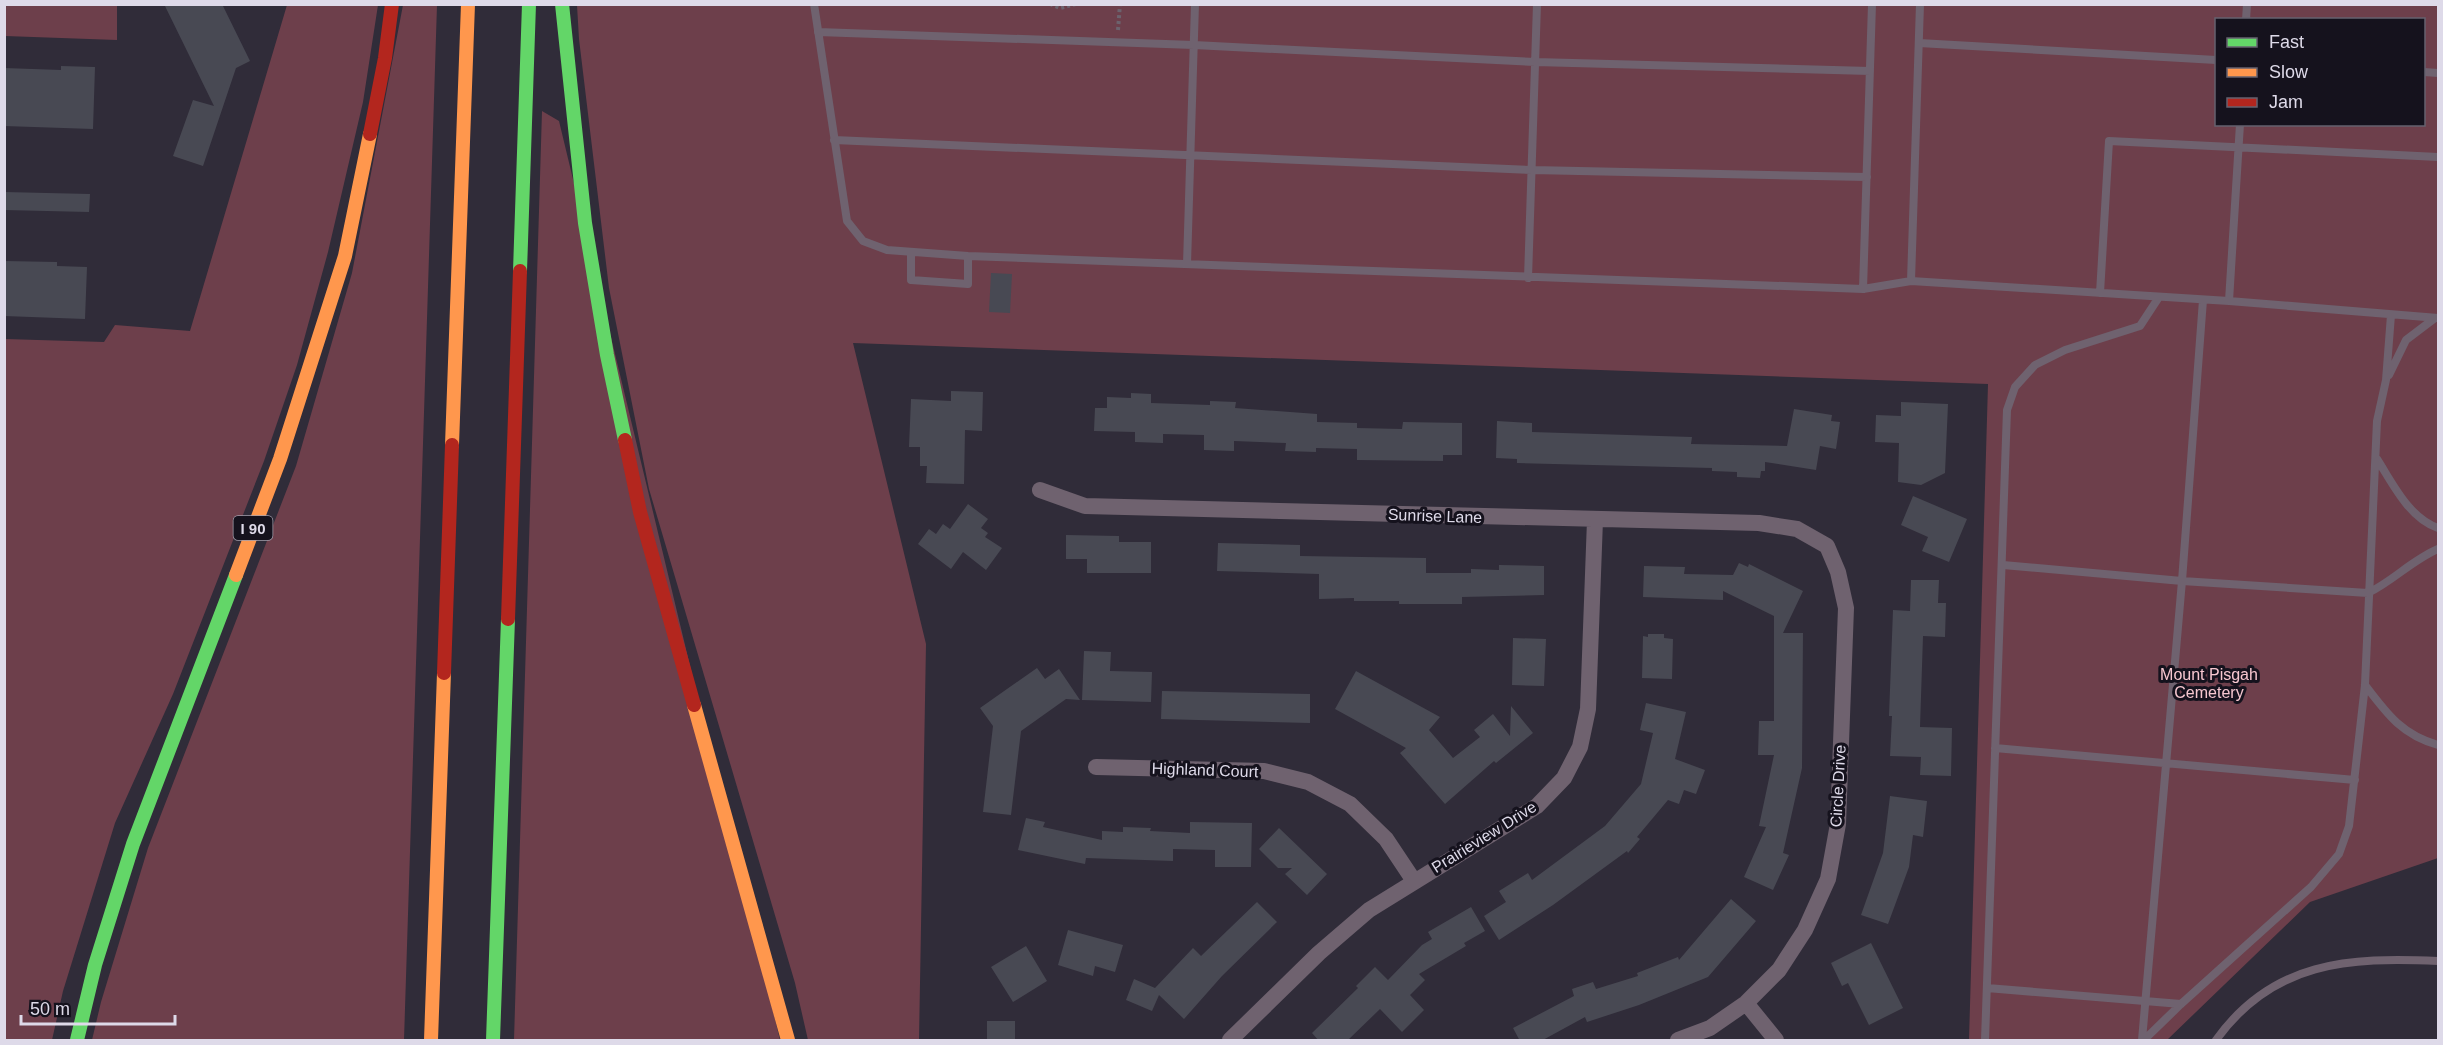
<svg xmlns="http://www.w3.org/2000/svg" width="2443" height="1045" font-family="Arial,sans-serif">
	<rect width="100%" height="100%" fill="#302c39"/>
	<path fill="#6d3f4b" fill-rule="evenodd" d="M5,4l112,1v35l-112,-4z
		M287,5h91l-15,97 -35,150 -31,113 -33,96 -91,233 -58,129 -52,168 -11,49h-47v-701l99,3 11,-17 75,6z
		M403,5h34l-33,1035h-312l9,-38 47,-154 148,-382 56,-193z
		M577,5h1861v853l-128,44 -143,138h-198l19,-656 -1135,-41 73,301 -7,396h-111l-13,-57 -146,-494 -40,-201 -30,-249zM2216,20h208v104h-208z
		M542,111l17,10 221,919h-266z"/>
	<path fill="#484953" d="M164,4h58l28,57 -14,7 -33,98 -30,-10 20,-56 21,6z
		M61,66l34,1 -2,62 -89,-3v-58l57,2z
		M4,192l86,2 -1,18 -85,-2z
		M4,261l53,1v4l30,1 -2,52 -81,-3z
		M991,273l21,1 -2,39 -21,-1z
		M951,391l32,1 -1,39 -17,-1 -1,54 -38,-1 1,-17h-7v-19h-11l2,-48 40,2z
		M1131,393l20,1v9l59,2v-4l26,1 -1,6 82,6v8l40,1v5l45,1 1,-7 59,1v32h-19v6l-86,-1v-11l-41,-1v4l-31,-1 1,-8 -52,-2v10l-30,-1v-15l-41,-1v9l-28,-1v-10l-41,-1 1,-23h12v-11l24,1z
		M1901,402l47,2 -3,69 -24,12 -23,-3 1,-39 -24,-1 1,-27 25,1z
		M1794,409l38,6 -1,6 9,1 -4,27 -16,-3 -4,24 -51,-8v9h-4l-1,7 -23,-1v-5l-25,-1v-3l-195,-5v-4l-21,-1 1,-37 35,2v9l160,5 -1,7 96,2z
		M1913,496l54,23 -18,43 -27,-11 6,-14 -27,-12z
		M968,504l20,15 -7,9 7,5 -3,4 17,11 -16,22 -23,-18 -12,17 -33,-25 11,-15 7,5 7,-10 7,5z
		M1066,535l53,1v6h32v31h-64v-14h-21z
		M1218,543l82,2v11l126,2v15h45v-4l28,1v-5l45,1v29l-82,2v7h-63v-3h-45v-3l-35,1v-25l-102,-3z
		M1739,563l9,4 1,-3 54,27 -20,42h20l-1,135 -19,85 6,2 -16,35 -29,-13 22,-50 -7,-1 15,-71h-16l1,-34h15v-105l-51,-25v9l-80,-3 1,-31 41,1 -1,7 49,1z
		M1911,580h28l-1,23h8l-1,34 -22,-1 -3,91 32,1 -1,48 -31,-1 1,-18 -31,-1 2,-40h-3l4,-106 17,1z
		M1648,634h16v4l9,1 -1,40 -30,-1 1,-42 5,1z
		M1513,638l33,1 -2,47 -32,-1z
		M1084,651l27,1 -1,19 42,1 -1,30 -69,-2z
		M1037,668l8,11 14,-10 21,31 -14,-1 -45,32 -10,84 -28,-3 10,-86 -13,-18z
		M1356,671l84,46 -11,13 24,28 27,-21 -6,-7 19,-16 17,22 1,-30 22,27 -37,30 -2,-2 -49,43 -45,-51 6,-5 -71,-39z
		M1162,691l148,3v29l-149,-4z
		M1646,703l40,9 -11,47 30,11 -9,24 -12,-4 -5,14 -11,-4 -31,37 3,2 -12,14 -1,-2 -74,54 -54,35 -15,-24 22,-14 -7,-11 29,-18 4,7 73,-54 36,-42 12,-51 -13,-3z
		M1890,796l37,5 -4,36 -10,-2 -4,32 -21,57 -27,-9 22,-62z
		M1026,818l19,4 -2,5 59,13v-9l21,1v-5l28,1 -1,3 40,2v-11l62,1 -1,44h-36v-17l-42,-1v12l-87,-3 -1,6 -67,-14z
		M1279,828l48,46 -20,21 -22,-21 7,-6h-14l-19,-19z
		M1731,899l25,22 -48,56 -69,28 -52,17 -2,-5 -44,24h-21l-7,-13 61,-32 -2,-7 21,-7 3,7 42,-13 -1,-3 41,-16 1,3z
		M1257,902l20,20 -55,54 -38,43 -25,-24 -7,16 -26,-11 8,-21 21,9 38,-40 8,8z
		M1471,907l14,24 -21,12 2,3 -47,28 6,6 -15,15 14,15 -22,22 -22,-23 -33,32h-28l-7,-8 46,-45 -2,-2 19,-19 13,13 34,-35 10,-6 -4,-7z
		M1068,930l55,15 -8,27 -20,-6 -2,10 -35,-11z
		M1871,943l32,65 -34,17 -21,-42 -6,3 -11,-23z
		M1026,946l21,35 -34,21 -22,-35z
		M987,1021h28v20h-28z"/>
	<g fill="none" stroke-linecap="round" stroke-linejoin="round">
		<path stroke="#6c636e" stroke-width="4" stroke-dasharray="3 3" stroke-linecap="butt" d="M1050,4l10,4 16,-4
			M1086,4h3
			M1118,30l2,-26"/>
		<path stroke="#6f626f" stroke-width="8" d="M814,4l33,217 16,20 24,9 81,6 895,33 48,-8 318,20 209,17
			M2246,20l1,-16
			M818,32l376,13 341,17 335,9
			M1919,43l297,17
			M2424,72l14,1
			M834,140l698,30 335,7
			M911,253v27l57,4v-28
			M1187,264l8,-260
			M1528,278l9,-274
			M1911,281l9,-277
			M1863,289l9,-285
			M2100,293l9,-152 329,16
			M2229,301l11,-177
			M2389,375l17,-35 29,-22
			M2377,459c16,25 32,59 61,69
			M2003,565l179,16 186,12c25,-12 44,-33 70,-44
			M2365,685c22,29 37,50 73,60
			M1995,748l360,32
			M1987,988l194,16
			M1985,1040l22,-630 8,-23 20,-22 30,-15 75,-24 19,-29
			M2142,1040l40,-459 21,-281
			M2144,1040l37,-36 130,-117 28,-33 10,-28 16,-141 12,-264 9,-41 5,-65
			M2216,1040c57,-79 133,-83 222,-79"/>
		<path stroke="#6f626f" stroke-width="16" d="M1040,490l45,16 674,17 38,6 30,17 11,26 8,36 -8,216 -10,55 -23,51 -26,40 -33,33 -36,25 -32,12
			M1096,767l168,4 44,11 42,22 36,35 28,42
			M1746,1003l30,37
			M1230,1040l89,-87 50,-43 168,-104 27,-28 16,-31 8,-38 7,-189"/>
		<path stroke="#63d668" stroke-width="14" d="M562,4l23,219 22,132 18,85
			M520,271l9,-267
			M77,1040l18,-75 38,-121 103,-269
			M493,1040l15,-421"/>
		<path stroke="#ff974d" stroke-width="14" d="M452,445l16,-441
			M236,575l44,-116 65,-203 25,-122
			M694,705l94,335
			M431,1040l13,-367"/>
		<path stroke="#b3261e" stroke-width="14" d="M370,134l15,-76 7,-54
			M625,440l15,72 54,193
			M508,619l12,-348
			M444,673l8,-228"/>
	</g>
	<g text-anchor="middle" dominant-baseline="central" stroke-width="6" stroke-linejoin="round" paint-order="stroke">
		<rect fill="#15121d" stroke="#a29eac" stroke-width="1.5" x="233.5" y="516" width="39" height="24" rx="4.5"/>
		<g font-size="15" font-weight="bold" fill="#dedae9">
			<text x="253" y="528">I 90</text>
		</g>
		<g font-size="16" fill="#dedae9" stroke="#15121d">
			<text transform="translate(1435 516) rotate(2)">Sunrise Lane</text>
			<text transform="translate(1205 770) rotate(2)">Highland Court</text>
			<text transform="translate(1838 786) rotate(-87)">Circle Drive</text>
			<text transform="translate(1484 837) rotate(-32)">Prairieview Drive</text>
		</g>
		<g font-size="16" fill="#f7c7d0" stroke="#15121d">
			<text x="2209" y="674">Mount Pisgah<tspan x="2209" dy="18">Cemetery</tspan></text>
		</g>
	</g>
	<rect width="2443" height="1045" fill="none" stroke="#dedae9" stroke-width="12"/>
	<rect x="2215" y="18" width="210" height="108" fill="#15121d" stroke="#65626f" stroke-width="1.5"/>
	<rect x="2227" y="38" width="30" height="9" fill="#63d668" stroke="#65626f" stroke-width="1.5"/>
	<text x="2269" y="48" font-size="18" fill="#dedae9">Fast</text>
	<rect x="2227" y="68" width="30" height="9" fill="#ff974d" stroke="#65626f" stroke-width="1.5"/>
	<text x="2269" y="78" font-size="18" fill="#dedae9">Slow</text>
	<rect x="2227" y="98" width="30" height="9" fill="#b3261e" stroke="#65626f" stroke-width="1.5"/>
	<text x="2269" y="108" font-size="18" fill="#dedae9">Jam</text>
	<path d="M21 1015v9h154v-9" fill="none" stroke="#dedae9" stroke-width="3"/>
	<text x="30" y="1015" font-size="18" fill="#dedae9" stroke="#15121d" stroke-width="4.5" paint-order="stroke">50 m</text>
</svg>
